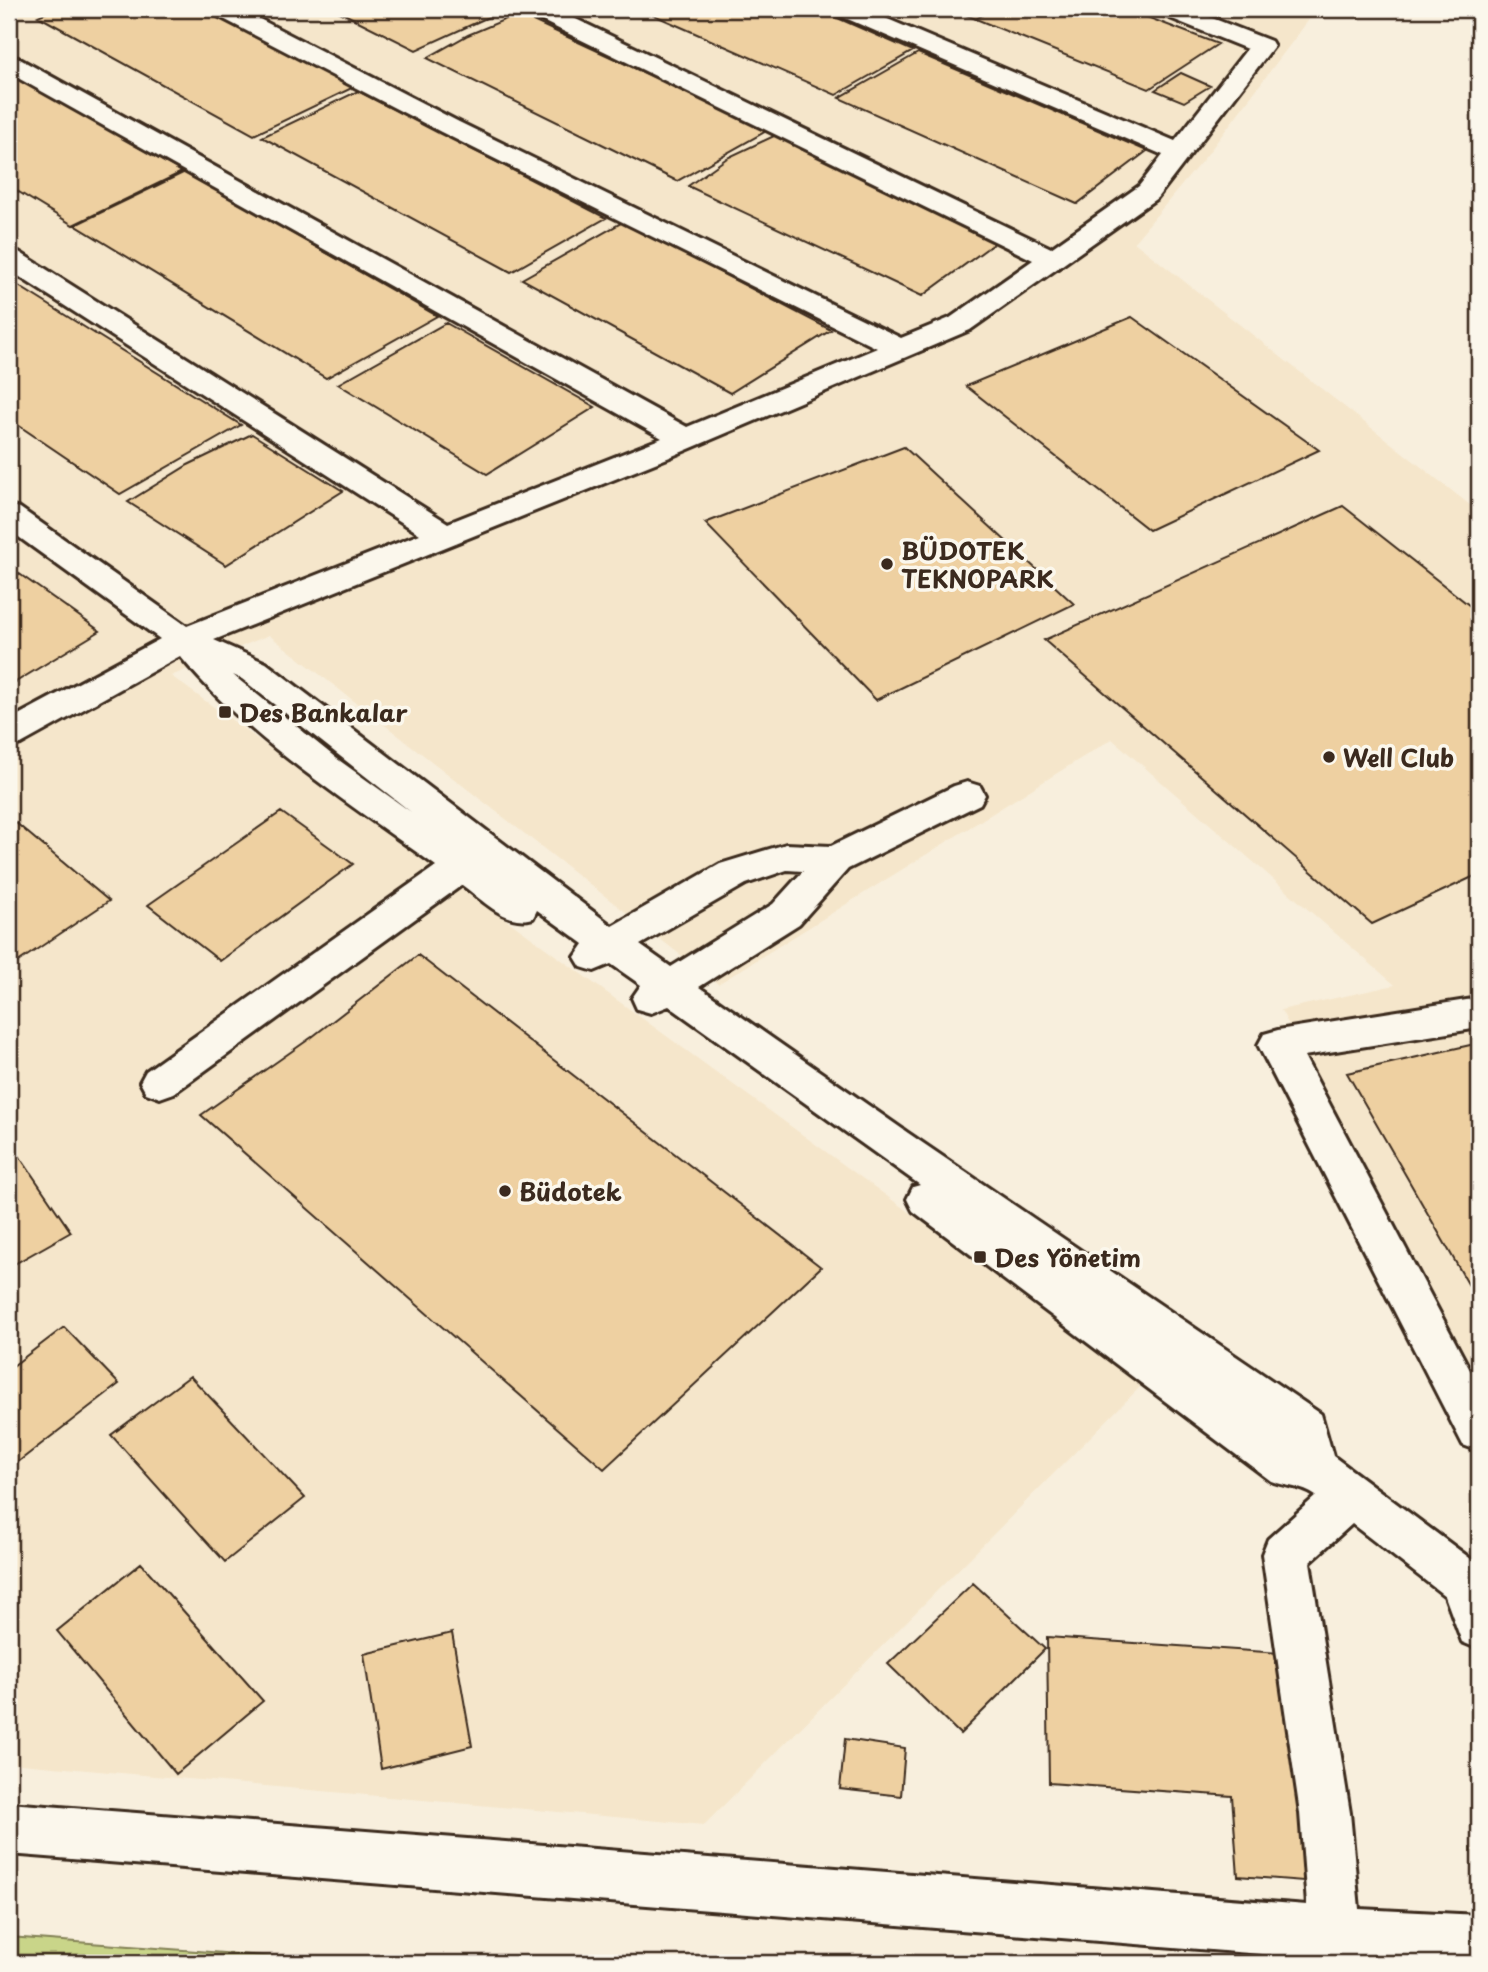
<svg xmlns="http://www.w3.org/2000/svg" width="1488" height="1972" font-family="'Playpen Sans',sans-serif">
	<rect width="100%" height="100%" fill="#f8efdd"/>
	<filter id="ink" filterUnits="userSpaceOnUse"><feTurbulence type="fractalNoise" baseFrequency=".0143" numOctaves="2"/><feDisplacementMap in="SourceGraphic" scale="14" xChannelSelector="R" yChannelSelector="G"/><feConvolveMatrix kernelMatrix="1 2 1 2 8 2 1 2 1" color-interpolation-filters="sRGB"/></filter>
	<g filter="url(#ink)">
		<path fill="#f5e6cb" d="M9,9h1308l-111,147 -72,86 345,270v879l-198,-381 114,-25 -283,-246 -394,245 -449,-349 -98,41 973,707 -440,442 -695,-62z"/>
		<path fill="#c9d589" stroke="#828054" stroke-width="2" d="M9,1937l347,26h-347z"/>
		<path fill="#eed0a1" stroke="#3b2a1e" stroke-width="2" d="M54,9h150l150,78 -100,48 -216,-119z
			M334,9h172l-90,41z
			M640,9h177l96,42 -77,44z
			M950,9h43l-17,10z
			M993,9h133l92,35 -69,45 -173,-70z
			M518,14l250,116 -91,51 -250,-123 41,-23z
			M918,53l229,98 -70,53 -238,-106z
			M9,73l173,99 -109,53 -64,-39z
			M1181,73l29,13 -26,16 -29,-12z
			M358,91l248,127 -95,54 -249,-135z
			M776,135l224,104 -78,57 -234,-110 39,-28z
			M185,172l252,144 -111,62 -251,-153z
			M623,222l208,108 -101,63 -208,-114z
			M9,280l232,145 -121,69 -111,-75z
			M1132,317l187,133 -170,80 -183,-144z
			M446,323l149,84 -108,67 -149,-90z
			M252,434l91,57 -117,74 -98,-63 60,-37z
			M904,447l170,157 -198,96 -171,-177z
			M1343,506l131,103 5,-3v268l-107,50 -328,-284z
			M11,568l89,63 -91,55v-117z
			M281,812l72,52 -133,97 -72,-56z
			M9,817l100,84 -100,67z
			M418,955l403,312 -217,202 -403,-354 111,-78z
			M1479,1043v260l-132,-230z
			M9,1141l62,91 -62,35z
			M64,1327l55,57 -110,85v-100z
			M190,1376l115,122 -80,64 -114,-127z
			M141,1563l122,138 -87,73 -119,-143z
			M973,1583l72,66 -85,85 -72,-70z
			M452,1633l20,113 -91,23 -17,-115z
			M1047,1637l248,17 21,228 -78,-6 -6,-80 -183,-13z
			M845,1739l60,9 -4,48 -61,-7z"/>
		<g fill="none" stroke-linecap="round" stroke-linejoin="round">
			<defs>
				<path id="minor" d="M210,9h30l219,113 442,216 49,-20 83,-58 -505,-246 -4,-5h31l496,239 88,-62 24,-31 -327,-141 -4,-5h32l311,132 72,-92 -87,-35 -4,-5h33l82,32 3,5 -117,152 -187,132 -300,127 -456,183 52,23 346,263 108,-62 66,-20 45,2 123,-60 13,-4 13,4 5,9 -5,9 -132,65 -49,55 -100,63 209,146 413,281 12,42 146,109v84l-17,-7 -17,-46 -93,-72 -42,38 40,251 9,96 120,6v48l-144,-3 -1326,-106v-51l1298,102 -7,-92 -38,-259 6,-15 48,-43c-14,-10 -29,-9 -45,-15l-358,-270 -6,-12 6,-12 7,-2 -251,-179 -18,7 -14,-4 -5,-11 9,-13 -30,-21 -17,7 -13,-4 -6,-10 9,-13 -47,-34 -4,8c-27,8 -49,-17 -71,-33l-288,208 -14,5 -14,-5 -6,-11 6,-11 290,-205c-88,-64 -186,-125 -256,-210l-159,88 -12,3v-27l151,-81 -151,-109v-25l11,3 167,118 233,-92 -411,-264v-20l10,2 429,271 214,-85 -653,-365v-17l9,2 669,369 190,-79 -436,-216 -227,-118zM233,675l9,4 169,133 -75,-54zM787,870l16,1 -30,33 -102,63 -31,-22 106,-61z
					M1479,998v30l-175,28 175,331v64l-16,-6 -205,-400 6,-11 14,-4z"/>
			</defs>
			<use href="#minor" stroke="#3b2a1e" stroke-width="6"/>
			<use href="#minor" fill="#fbf7ec" fill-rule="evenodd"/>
		</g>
	</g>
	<g fill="#3b2a1e" stroke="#fbf7ec" stroke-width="2.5">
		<circle cx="887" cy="564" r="7"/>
		<rect x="218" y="705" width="14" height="14" rx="3.5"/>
		<circle cx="1329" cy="757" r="7"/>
		<circle cx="505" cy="1191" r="7"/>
		<rect x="973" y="1250" width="14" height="14" rx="3.5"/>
	</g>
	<g text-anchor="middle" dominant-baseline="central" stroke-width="7" stroke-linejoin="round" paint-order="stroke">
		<g font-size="24" font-weight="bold" fill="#3b2a1e" stroke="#fbf7ec" text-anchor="start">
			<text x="901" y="550">BÜDOTEK<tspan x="901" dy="28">TEKNOPARK</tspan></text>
			<text x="239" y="712">Des Bankalar</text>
			<text x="1343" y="757">Well Club</text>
			<text x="519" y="1191">Büdotek</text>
			<text x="994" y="1257">Des Yönetim</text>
		</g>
	</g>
	<rect width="1488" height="1972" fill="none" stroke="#fbf7ec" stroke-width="35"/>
	<rect x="18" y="18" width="1453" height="1937" fill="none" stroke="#3b2a1e" stroke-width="2.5" filter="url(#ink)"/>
</svg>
